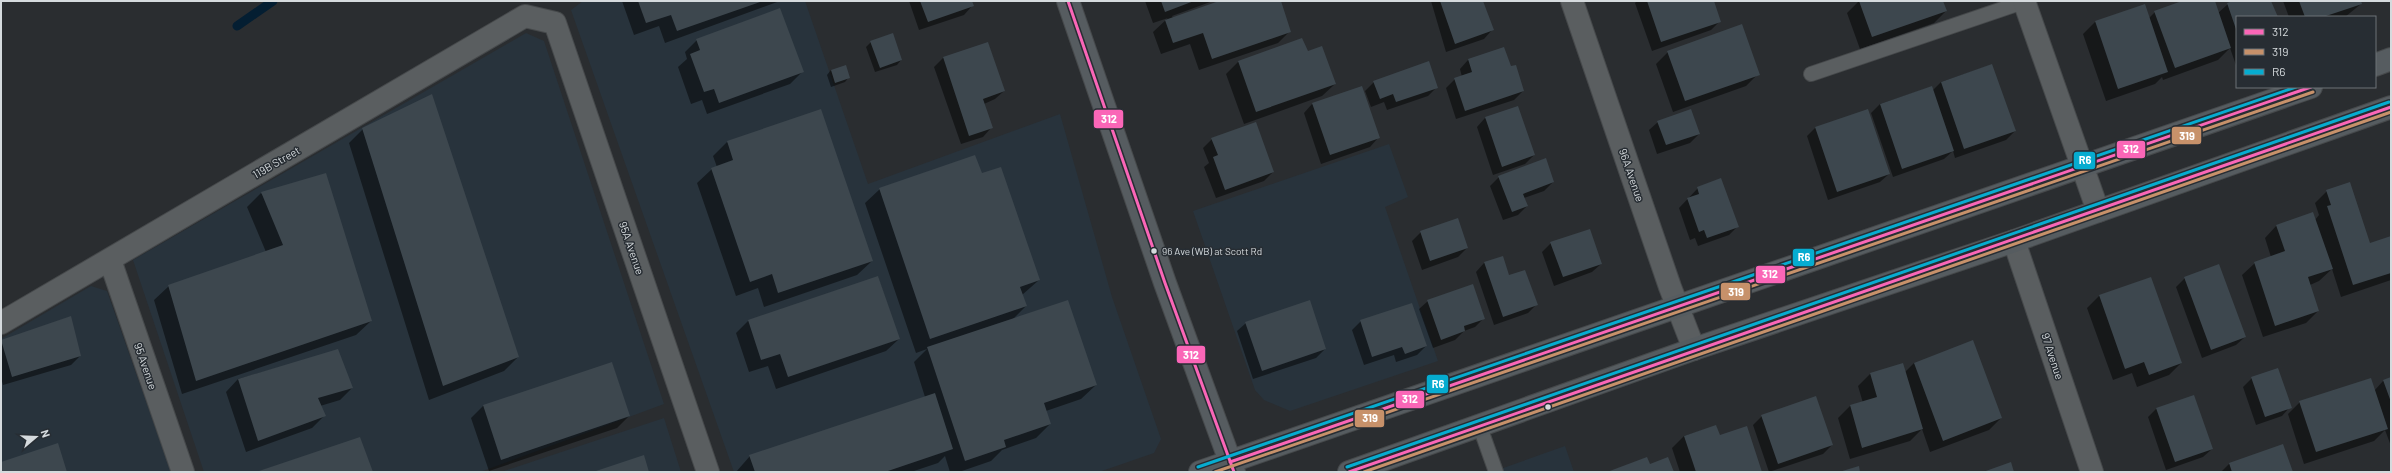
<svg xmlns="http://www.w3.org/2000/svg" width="2392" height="473" font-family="Barlow,sans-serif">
	<rect width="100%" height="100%" fill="#2a2d30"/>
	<path fill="#28333c" d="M583,1h222l63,183 192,-70 52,183 49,142 -7,14 -55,19h-365l-163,-462z
		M526,33l18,8 120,363 -184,68h-276l-71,-212z
		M1389,144l19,53 -23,10 53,154 -148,50 -26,-11 -9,-10 -62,-179z
		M91,286l16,5 64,181h-170v-133z
		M664,418l17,54h-180z
		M1565,446l9,26h-82z"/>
	<path fill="#0007" d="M622,1h158l-115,42 -6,-17 -25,9z
		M909,1h62l1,5 -8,9 -45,15z
		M1145,1h68l-41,15 1,2 49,-17h58l10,30 -12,12 -79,27 -9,-26 -29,10 -8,-22 15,-14 -15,5z
		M1431,1h51l10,29 -8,9 -38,13z
		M1637,1h76l7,20 -9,9 -59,21 -17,-48z
		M1859,1h83l4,10 -12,12 -74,26 -13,-36z
		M2179,1h35l4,12 10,-9 8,-3h34l6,16h-39v51l-7,-20 -12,12 -55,20 -1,-3 -7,7 -49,17 -23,-67 12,-12 49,-17 5,13 6,-6 24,-9z
		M2283,1h77l1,3 -16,13h-56z
		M697,40l105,32 -12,12 -83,30 -5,-14 -11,4 -13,-37 9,-8 -2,-7z
		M871,42l30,18 -4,5 -22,7 -9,-25z
		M988,43l16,48 -9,8 -11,5 7,24 -8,9 -22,7 -27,-77 9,-9z
		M1668,52l90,22 -12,12 -73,26 -17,-48z
		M1307,53l28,31 -13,12 -78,28 -18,-50 12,-12z
		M1468,60l42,8 13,23 -9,9 -58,19 -10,-31 9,-9 7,-2 -2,-8z
		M1991,65l24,66 -9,9 -51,18 -2,-7 -9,8 -51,18 -22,-64 9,-9 51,-17 1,4 9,-9z
		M831,70l18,7 -4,5 -14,5 -4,-12z
		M1374,82l63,5 -9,9 -41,14 -3,-8 -13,5 -6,-16z
		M1312,104l66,34 -8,9 -49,17 -17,-51z
		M1485,118l49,37 -9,9 -32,11 -16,-48z
		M1658,122l41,12 -9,9 -33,11 -8,-24z
		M1816,127l73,47 -9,8 -52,18 -21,-64z
		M363,129l155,228 -14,14 -75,29 -80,-257z
		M1212,139l61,33 -9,9 -48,17 -12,-31 5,-4 -6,-15z
		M727,142l145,119 -15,14 -93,32 -6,-19 -22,8 -39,-113 15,-14 5,-2 -4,-11z
		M981,175l58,105 -17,15 4,11 -14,14 84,65 -15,14 -35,12 4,13 -14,14 -34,12 -11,11 -32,11h-9l-5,-16 -7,7 -27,9h-175l14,-16 175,-59 -11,-35 13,-13 -11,4 -51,-150 15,-14z
		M1499,177l54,5 -9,9 -20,7 3,8 -9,9 -15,5 -13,-34z
		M1698,188l40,38 -9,9 -31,11 -3,-8 -5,2 -11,-32z
		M2327,191l42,53 22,-7v43l-50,17 -9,-28 -13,12 -9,4 8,26 -12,12 -43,14 -21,-62 13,-12 16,-6 -6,-19 12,-13 38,-5 4,-5 -4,-12z
		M261,193l110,128 -15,14 -174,59 -28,-94 15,-14 97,-34 -19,-45z
		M1421,232l46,16 -9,9 -36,13 -10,-29z
		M1551,243l50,21 -9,8 -38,14 -12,-34z
		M1502,257l7,20 28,27 -9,9 -34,12 -18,-53 8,-9z
		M878,277l21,62 -13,12 -110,38 -8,-23 -19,6 -13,-39 12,-12z
		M2150,278l31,85 -12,12 -32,12 -5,-14 -19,7 -26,-72 12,-12z
		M2185,278l60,59 -9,8 -34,13 -26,-71z
		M1428,301l56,17 -9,9 -11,4 -9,9 -22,8 -14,-39z
		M70,317l10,39 -9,9 -68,20 -2,-7v-37z
		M1361,321l65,25 -9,9 -21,7 -2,-7 -30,10 -12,-35z
		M1246,323l79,26 -9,9 -63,21 -16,-48z
		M337,351l15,37 -12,12 -20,6 4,10 -12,12 -66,24 -20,-60 12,-13z
		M612,363l17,53 -12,12 -128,43 -18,-53 12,-12z
		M1914,363l87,55 -12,12 -59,22 -8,-23 -12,12 -60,18 -12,-41 12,-12 13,-3 -5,-17 12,-12 35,-2z
		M2252,378l38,29 -8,9 -26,9 -13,-38z
		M2391,378v68l-6,-16 -11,11 -70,23 -16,-50 12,-12 74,-11 9,-10z
		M2157,408l55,41 -9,8 -37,13 -18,-53z
		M1762,416l70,29 -9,9 -54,18 -16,-47z
		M1716,426l3,10 42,36h-81l-8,-24 12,-12z
		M2229,464l63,8h-71z"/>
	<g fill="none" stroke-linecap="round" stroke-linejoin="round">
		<path stroke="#041e32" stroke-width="9" d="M237,26l36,-25"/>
	</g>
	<path fill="#3d474e" d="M638,1h125l-86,30 -6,-16 -25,8z
		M920,1h52l2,5 -46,16z
		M1161,1h33l-29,11z
		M1219,1h62l10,31 -79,27 -9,-26 -30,10 -8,-23z
		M1440,1h43l11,29 -39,14z
		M1647,1h67l7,21 -60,20z
		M1859,1h84l4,10 -75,26z
		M2182,1h33l16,47 -56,20 -21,-57z
		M2233,1h38l7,16h-41v15l-10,-29z
		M2299,1h62l1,3 -39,13h-18z
		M2145,4l23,68 -50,17 -23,-68z
		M780,8l24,64 -85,31 -5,-14 -10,3 -14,-38 10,-4 -4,-11z
		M1742,24l18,51 -75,26 -18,-50z
		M893,33l9,27 -22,8 -10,-27z
		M1302,38l6,13 14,-5 14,38 -80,28 -18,-51z
		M988,42l17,49 -22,8 10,29 -24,8 -26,-79z
		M1504,47l7,19 5,-1 8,26 -59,20 -11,-33 18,-6 -4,-13z
		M1429,61l9,27 -42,14 -3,-8 -13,5 -7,-18z
		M1992,64l24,67 -52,18 -23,-67z
		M846,65l4,13 -15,5 -4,-13z
		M1362,86l18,52 -50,17 -18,-52z
		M1932,86l22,65 -52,18 -22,-65z
		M432,94l87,263 -76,29 -81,-258z
		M1518,106l17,49 -33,12 -17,-50z
		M821,109l52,152 -95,32 -6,-19 -22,8 -39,-114 22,-8 -6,-19z
		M1691,109l9,25 -34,11 -9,-24z
		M1868,109l22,65 -53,18 -22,-65z
		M1256,122l18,50 -49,18 -12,-33 5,-2 -7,-17z
		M975,155l7,18 19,-6 39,113 -20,7 7,19 -97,33 -51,-151z
		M1546,158l8,24 -31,12 5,12 -16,6 -14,-36z
		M326,173l46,148 -176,60 -28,-96 115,-40 -22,-53z
		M1721,178l18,49 -32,11 -3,-8 -5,2 -12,-34 12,-4 -2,-7z
		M2350,182l20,61 21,-7v37l-38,12 -26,-79 4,-1 -5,-15z
		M2313,212l20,57 -25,8 11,34 -44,15 -21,-64 31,-11 -9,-26z
		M1458,218l10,30 -38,13 -10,-30z
		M1590,229l12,35 -39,13 -13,-35z
		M1503,256l6,19 16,-5 13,35 -35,12 -19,-55z
		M2219,264l27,73 -35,13 -27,-73z
		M878,276l22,63 -112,38 -8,-23 -19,6 -13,-40z
		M2151,277l31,86 -33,12 -5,-13 -19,7 -26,-74z
		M1473,284l12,35 -21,7 1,5 -24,9 -14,-40z
		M1068,300l29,85 -53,18 7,21 -47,16 2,7 -41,14 -38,-114z
		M1310,300l16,49 -64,22 -17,-49z
		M1412,303l15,43 -22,8 -3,-7 -30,10 -12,-37z
		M71,316l10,40 -69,21 -11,-37z
		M1973,340l29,78 -59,23 -29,-78z
		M338,349l15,39 -35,10 8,18 -68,25 -20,-62z
		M612,362l18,54 -129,44 -18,-55z
		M1903,363l20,66 -61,19 -12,-43 27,-8 -7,-24z
		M2278,368l14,40 -27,9 -14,-40z
		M2391,377v25l-8,-22z
		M2371,378l17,51 -72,23 -17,-51z
		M935,393l18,56 -68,23h-130l-6,-17z
		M2194,395l19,54 -38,13 -19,-54z
		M1816,396l17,49 -55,19 -17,-49z
		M1716,425l4,10 27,-9 15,46h-66l-12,-36z
		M360,437l13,35h-117z
		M58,443l9,29h-66v-10z
		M2283,444l10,28h-61l-3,-9z
		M644,455l5,17h-56z
		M1647,457l3,7 18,-7 6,15h-67z
		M2011,462l3,10h-31z
		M1859,466l1,6h-21z"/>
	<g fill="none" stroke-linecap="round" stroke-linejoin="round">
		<defs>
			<path id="lane" d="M1811,74l215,-73
				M1480,427l16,45"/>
			<path id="street" d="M1572,1l98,286 24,62
				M2024,1l74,210
				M2014,241l78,231
				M110,260l73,212
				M1,323l524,-307 30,7 153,449"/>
			<path id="secondary" d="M1068,1l97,282 69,189
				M2375,65l16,-6
				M1200,472l1111,-385
				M1349,472l345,-123 320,-108 377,-134"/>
		</defs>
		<use href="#lane" stroke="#46494b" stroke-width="16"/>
		<use href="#street" stroke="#46494b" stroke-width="24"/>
		<use href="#secondary" stroke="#46494b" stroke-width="24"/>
		<use href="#lane" stroke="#5a5e60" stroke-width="14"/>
		<use href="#street" stroke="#5a5e60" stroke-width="22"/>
		<use href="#secondary" stroke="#565c60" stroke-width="22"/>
		<defs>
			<path id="bus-1" d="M1068,1l97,282 69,189
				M1230,462l1081,-375
				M1349,472c347,-124 695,-242 1042,-365"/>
			<path id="bus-2" d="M1215,472l1098,-380
				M1364,472c342,-122 685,-238 1027,-360"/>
			<path id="bus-3" d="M1198,467l1098,-380
				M1347,467c347,-123 696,-241 1042,-365"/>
		</defs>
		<use href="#bus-1" stroke="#272d33" stroke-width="6"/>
		<use href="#bus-2" stroke="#272d33" stroke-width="6"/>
		<use href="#bus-3" stroke="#272d33" stroke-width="6"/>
		<use href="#bus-1" stroke="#fa66b7" stroke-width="3"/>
		<use href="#bus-2" stroke="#c7916a" stroke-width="3"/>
		<use href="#bus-3" stroke="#06acd0" stroke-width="3"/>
	</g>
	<g fill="#d5dadd" stroke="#272d33" stroke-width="1.5">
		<circle cx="1154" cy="251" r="3.5"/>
		<circle cx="1548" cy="407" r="3.5"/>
	</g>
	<g text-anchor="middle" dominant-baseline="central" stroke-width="3" stroke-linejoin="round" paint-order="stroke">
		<g font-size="10" fill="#d5dadd" stroke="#272d33" text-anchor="start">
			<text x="1162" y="251">96 Ave (WB) at Scott Rd</text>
		</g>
		<g font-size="11" fill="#d5dadd" stroke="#272d33">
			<text transform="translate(276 162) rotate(-30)">119B Street</text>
			<text transform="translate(1632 175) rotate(71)">96A Avenue</text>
			<text transform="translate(632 248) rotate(71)">95A Avenue</text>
			<text transform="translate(2053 356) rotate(72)">97 Avenue</text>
			<text transform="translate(146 366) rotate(71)">95 Avenue</text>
		</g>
	</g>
	<g stroke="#272d33" stroke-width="1.5">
		<rect x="1093" y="109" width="31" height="20" rx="4" fill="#fa66b7"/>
		<rect x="2171" y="126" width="31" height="19" rx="4" fill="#c7916a"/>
		<rect x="2116" y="140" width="30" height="19" rx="4" fill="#fa66b7"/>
		<rect x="2073" y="151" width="23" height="19" rx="4" fill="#06acd0"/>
		<rect x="1792" y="248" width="23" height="19" rx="4" fill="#06acd0"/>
		<rect x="1755" y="265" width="31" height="19" rx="4" fill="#fa66b7"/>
		<rect x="1720" y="282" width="31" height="19" rx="4" fill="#c7916a"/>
		<rect x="1176" y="345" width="30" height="19" rx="4" fill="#fa66b7"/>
		<rect x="1426" y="374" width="23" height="20" rx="4" fill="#06acd0"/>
		<rect x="1395" y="390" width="30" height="19" rx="4" fill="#fa66b7"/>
		<rect x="1354" y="409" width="31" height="19" rx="4" fill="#c7916a"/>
	</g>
	<g font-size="11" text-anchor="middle" font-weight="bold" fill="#fff">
		<text x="1109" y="123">312</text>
		<text x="2187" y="140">319</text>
		<text x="2131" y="153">312</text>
		<text x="2085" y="164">R6</text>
		<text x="1804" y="261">R6</text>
		<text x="1770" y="278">312</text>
		<text x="1736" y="296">319</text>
		<text x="1191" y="359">312</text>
		<text x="1438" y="388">R6</text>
		<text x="1410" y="403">312</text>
		<text x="1370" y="422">319</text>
	</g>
	<rect width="2392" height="473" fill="none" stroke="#d5dadd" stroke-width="4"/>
	<rect x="2236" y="16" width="140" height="72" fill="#272d33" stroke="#6d7277"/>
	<rect x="2244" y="29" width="20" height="6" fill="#fa66b7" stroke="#6d7277"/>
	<text x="2272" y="36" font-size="12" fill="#d5dadd">312</text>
	<rect x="2244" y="49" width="20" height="6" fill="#c7916a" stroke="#6d7277"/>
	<text x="2272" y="56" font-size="12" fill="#d5dadd">319</text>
	<rect x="2244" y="69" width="20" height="6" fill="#06acd0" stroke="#6d7277"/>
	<text x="2272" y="76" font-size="12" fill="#d5dadd">R6</text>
	<g transform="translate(36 437) rotate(71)" stroke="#272d33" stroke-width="3" paint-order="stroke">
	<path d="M0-3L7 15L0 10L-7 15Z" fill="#d5dadd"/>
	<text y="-6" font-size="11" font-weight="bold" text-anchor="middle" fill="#d5dadd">N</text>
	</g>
</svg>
